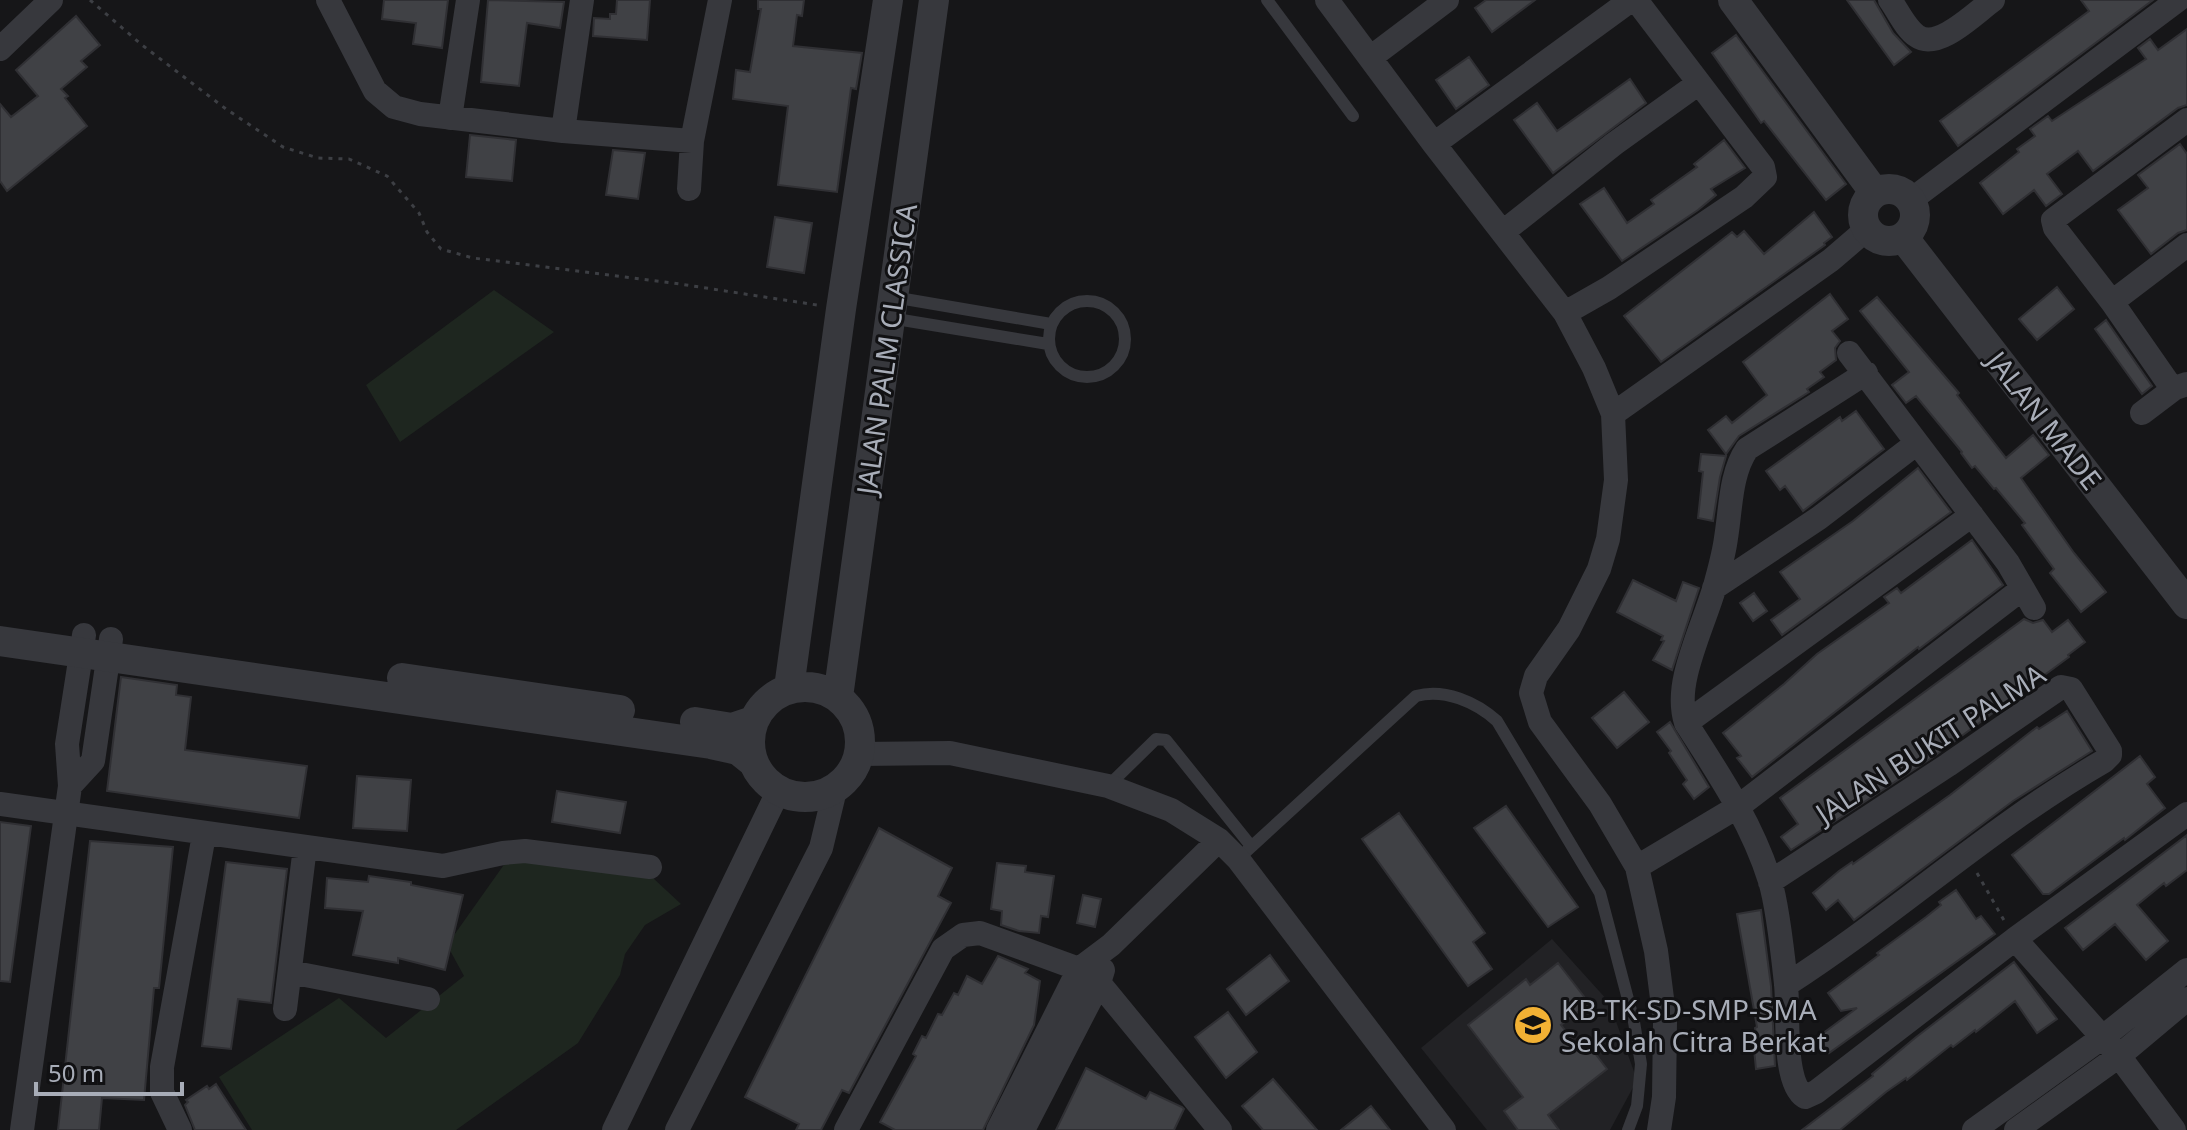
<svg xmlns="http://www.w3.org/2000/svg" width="2187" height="1130" font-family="'Noto Sans',sans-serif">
	<rect width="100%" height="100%" fill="#161618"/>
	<path fill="#222225" d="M1552,939l57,63 28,78 -27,50h-123l-66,-82z"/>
	<path fill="#1e261f" d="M494,290l60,42 -154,110 -34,-57z
		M508,859l145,19 28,26 -36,21 -20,29 -5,21 -42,68 -122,87h-204l-33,-53 120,-79 47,40 78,-62 -17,-31z"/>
	<path fill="#404145" stroke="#303034" stroke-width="2" d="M384,0h64l-6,48 -29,-4 3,-21 -34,-4z
		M488,0l76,2 -4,26 -33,-5 -8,63 -38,-4z
		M617,0h33l-3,40 -54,-4 1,-18 16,1v-5h6z
		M758,0h46l-2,16 -5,-1 -4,31 69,7 -6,36 -5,-1 -14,104 -59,-7 10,-79 -55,-7 3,-29 14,2 11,-63h-3z
		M1486,0h49l-43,32 -17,-24z
		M1847,0h27l19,33 18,19 -17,13z
		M2081,0h72l-195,146 -18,-25 149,-110z
		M76,16l24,29 -19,16 6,6 -26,22 7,7 -3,2 22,28 -80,65 -7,-10v-77l11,13 27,-21 -22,-26z
		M2187,29v76l-9,3 -85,63 -15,-20 -31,23 15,20 -16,12 -12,-16 -31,24 -23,-31 39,-31 -2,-3 18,-13 -5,-7 18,-13 4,5 94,-62 -8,-11 12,-9 8,11z
		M1736,35l110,149 -20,16 -62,-79 -3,2 -49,-70z
		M1469,57l20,28 -33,24 -20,-29z
		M1630,79l16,24 -93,70 -39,-53 23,-17 20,28z
		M470,135l46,5 -4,41 -46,-4z
		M1724,140l21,28 -34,21 5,6 -18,15 -76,51 -42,-57 24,-16 23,35 27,-19 -3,-4 46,-33 -3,-3z
		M2180,144l7,10v76l-9,3 -27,21 -33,-44 30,-22 -10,-13z
		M613,150l32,3 -7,46 -32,-4z
		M1814,212l18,25 -8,6 1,2 -164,117 -37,-46 108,-84 5,5 7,-6 20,23z
		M775,217l37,6 -8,50 -37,-6z
		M2057,287l17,22 -37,31 -18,-21z
		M1830,294l18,25 -16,12 8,10 -5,7 1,12 -16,12 4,5 -17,12 2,3 -70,44 -13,18 -18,-24 18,-14 6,7 35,-28 -24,-33z
		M1877,297l82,96 -2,2 49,63 27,-23 16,20 -28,23 53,75 32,39 -25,20 -31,-39 4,-4 -32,-44 3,-2 -29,-35 -2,1 -19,-23 -3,2 -11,-15 1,-1 -46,-56 -10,7 -14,-18 17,-13 -49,-61z
		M2106,320l46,66 -10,8 -47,-65z
		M1856,411l28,38 -81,62 -18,-25 -5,4 -14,-19 74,-54 2,4z
		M1701,454l25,2 -6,21 -7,44 -15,-3 5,-46 -4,-1z
		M1918,468l33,44 -169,123 -11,-15 29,-21 -20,-27 73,-51z
		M1972,540l31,45 -84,64 -1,-2 -166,130 -15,-19 4,-2 -18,-23 61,-49 33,-30 72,-51 -5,-6 13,-9 4,5z
		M1633,580l43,21 7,-19 16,6 -27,82 -19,-10 11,-19 -3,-1 2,-4 -46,-24z
		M1754,593l13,18 -14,10 -13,-18z
		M2024,619l9,4 10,-3 9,12 16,-12 17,22 -17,13 1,2 -136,100 -142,93 -10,-13 17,-13 -18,-26z
		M121,677l56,8 -1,10 15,2 -6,53 122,16 -8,52 -192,-27z
		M1624,692l25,30 -32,26 -25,-30z
		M2067,711l25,40 -79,50 -159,119 -16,-20 -12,10 -13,-17 26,-22 13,-9 1,2 97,-69 87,-68 2,2z
		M1670,722l39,65 -15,12 -11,-15 4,-4 -18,-27 2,-2 -14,-19z
		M2140,756l15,21 -8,7 18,24 -40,32 -1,-2 -75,56h-6l-31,-39z
		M357,776l54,4 -4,51 -54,-3z
		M557,791l69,11 -6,31 -68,-11z
		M1506,806l72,101 -30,20 -74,-99z
		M1399,813l86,120 -12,9 19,27 -24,17 -106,-147z
		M0,822l31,4 -21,156 -10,-1z
		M879,828l73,40 -14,28 13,7 -102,190 -7,-3 -21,40h-25l3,-6 -54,-27z
		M2187,835v35l-21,16 -2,-3 -27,22 31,36 -22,19 -31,-36 -32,26 -18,-22z
		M90,841l83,6 -14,141h-5l-10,112 -42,-2 -3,32h-41z
		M226,862l61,7 -16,134 -33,-4 -7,50 -29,-3z
		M997,863l29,3 -1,6 29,4 -6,41 -7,-1 -2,17 -20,-2 -18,-6 1,-14 -11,-2z
		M369,876l42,6v3l52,10 -18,75 -47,-12v5l-45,-8 10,-44 -38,-3 2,-30 41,4z
		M1956,890l20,29 5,-3 14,18 -166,119 -11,-16 39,-29 -16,3 -13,-18 51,-38 -2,-2 49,-36 15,-12 -2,-3z
		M1083,895l18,4 -6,28 -18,-4z
		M1761,910l10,76 4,80 -19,3 -2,-20 4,-1 -3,-20 2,-1 -20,-113z
		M1270,955l19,26 -43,34 -19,-26z
		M998,956l30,13 -3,4 15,8 -6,44 -51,105h-88l-15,-8 36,-66 -3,-2 9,-18 4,2 12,-24 4,1 12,-22 4,2 9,-19 15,8z
		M2014,962l43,57 -20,14 -22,-32 -39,31 -1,-2 -22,17 -2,-2 -44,35 -1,-2 -20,14 -46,38h-38l71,-54 -1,-2 43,-36z
		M1558,963l31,40 -28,22 19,24 7,-6 20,26 -59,46 11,15h-41l-14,-19 19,-14 -55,-72 58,-46 4,6z
		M1228,1012l29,40 -31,26 -31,-41z
		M1086,1068l60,31 4,-7 32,15 2,2 -10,21h-118z
		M1273,1079l44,51h-54l-21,-24z
		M216,1084l7,11 23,35h-51l-10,-25 3,-3 -2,-2 21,-14 2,3z
		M1371,1106l19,24h-49z"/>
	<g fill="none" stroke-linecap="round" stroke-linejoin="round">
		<path stroke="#3d3f44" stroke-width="3" stroke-dasharray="4 6" stroke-linecap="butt" d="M90,0l52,45 84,64 57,38 35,11 31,1 38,17 32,37 8,19 14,17 32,9 200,25 144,22
			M1977,873l28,49"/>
		<path stroke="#37383d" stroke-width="12" d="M1267,0l86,116
			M893,297l158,27
			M1049 339a38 38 0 1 1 76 0a38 38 0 1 1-76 0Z
			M890,318l158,26
			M1108,786l48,-47 10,1 85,106
			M1238,859l178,-163c28,-8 60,6 81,25l103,172 34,129 7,42 -4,42 -9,24"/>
		<path stroke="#37383d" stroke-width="24" d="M328,0l47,91 19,16 26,7 143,17 129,10
			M1327,0l107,144 131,169 29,55 19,46 3,66 -8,59 -9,30 -30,60 -33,47 -5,17 9,29 60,82 37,63 19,84 9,71 -1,75 -5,33
			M1890,0c8,11 16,29 27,36 21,15 58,-23 76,-36
			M0,49l51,-49
			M1370,58l77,-58
			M450,118l18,-118
			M563,131l19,-131
			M1434,144l197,-144
			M689,189l3,-48 28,-141
			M1911,200l267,-200
			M1503,232l111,-88 85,-61
			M2112,302l75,-57
			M1565,313l44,-25 135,-91 21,-20 -2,-10 -127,-167
			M1849,353l159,210 26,45
			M1866,373l-119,76c-17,25 -16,59 -21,89 -2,16 -7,33 -11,48 -9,30 -22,58 -29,88 -4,17 -5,33 0,49 32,50 66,100 84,158 8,26 13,75 16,103 3,27 -4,98 19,113l11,-5 199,-153 172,-125
			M2175,388l-6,-4 -57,-82 -57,-74 -2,-8 134,-100
			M2142,413l33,-25 12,-4
			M1613,414l218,-154 36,-31
			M1714,588l105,-70 98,-75
			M1686,723l286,-208
			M860,754l90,-1 158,33 63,24 48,30 19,19 206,271
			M70,786l23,-25 18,-122
			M0,804l443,62 60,-13 22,-2 125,16
			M1637,867l102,-61 283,-217
			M1770,882l178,-117 113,-78 10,2 39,62v4l-6,6c-113,65 -209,154 -318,224
			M2015,939l104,117 55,74
			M290,972l138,27
			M285,1009l20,-162
			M22,1130l48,-344 -3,-42 17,-109
			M180,1130l-18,-38v-25l42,-232
			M614,1130l164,-338
			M677,1130l144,-282 14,-58
			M846,1130l97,-181 20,-14 17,-2 99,36 20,14 121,147
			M998,1130l81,-161 32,-24 108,-105
			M1023,1130l76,-147 4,-13
			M1974,1130l129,-93 84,-67
			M2016,1130l103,-74 68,-57"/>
		<path stroke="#37383d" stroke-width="30" d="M1733,0l142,193
			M1863 215a26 26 0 1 1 52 0a26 26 0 1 1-52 0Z
			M1903,237l284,367
			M0,641l711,103 27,6 15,12
			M402,678l218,32
			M750 742a55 55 0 1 1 110 0a55 55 0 1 1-110 0Z
			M789,688l52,-379 47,-309
			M838,697l96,-697
			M695,722l37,6 21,-7"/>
	</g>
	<defs>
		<symbol id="school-disc" viewBox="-11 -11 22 22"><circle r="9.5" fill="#f2b134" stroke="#111113"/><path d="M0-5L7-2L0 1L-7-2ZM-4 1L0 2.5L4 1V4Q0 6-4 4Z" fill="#111"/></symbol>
	</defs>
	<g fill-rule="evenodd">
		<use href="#school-disc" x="1511" y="1003" width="44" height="44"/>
	</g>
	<g text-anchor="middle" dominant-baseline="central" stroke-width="6" stroke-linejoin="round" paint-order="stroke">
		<g font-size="28" fill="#a8adb8" stroke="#111113">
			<text transform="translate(886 349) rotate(-82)">JALAN PALM CLASSICA</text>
			<text transform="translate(2045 420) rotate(52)">JALAN MADE</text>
			<text transform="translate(1930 743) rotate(-33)">JALAN BUKIT PALMA</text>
		</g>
		<g font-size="28" fill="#a8adb8" stroke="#111113" text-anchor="start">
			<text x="1561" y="1009">KB-TK-SD-SMP-SMA<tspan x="1561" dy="32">Sekolah Citra Berkat</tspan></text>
		</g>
	</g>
	<path d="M36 1082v12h146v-12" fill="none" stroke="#a8adb8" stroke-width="4"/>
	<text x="48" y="1082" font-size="24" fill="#a8adb8" stroke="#111113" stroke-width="6" paint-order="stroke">50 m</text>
</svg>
